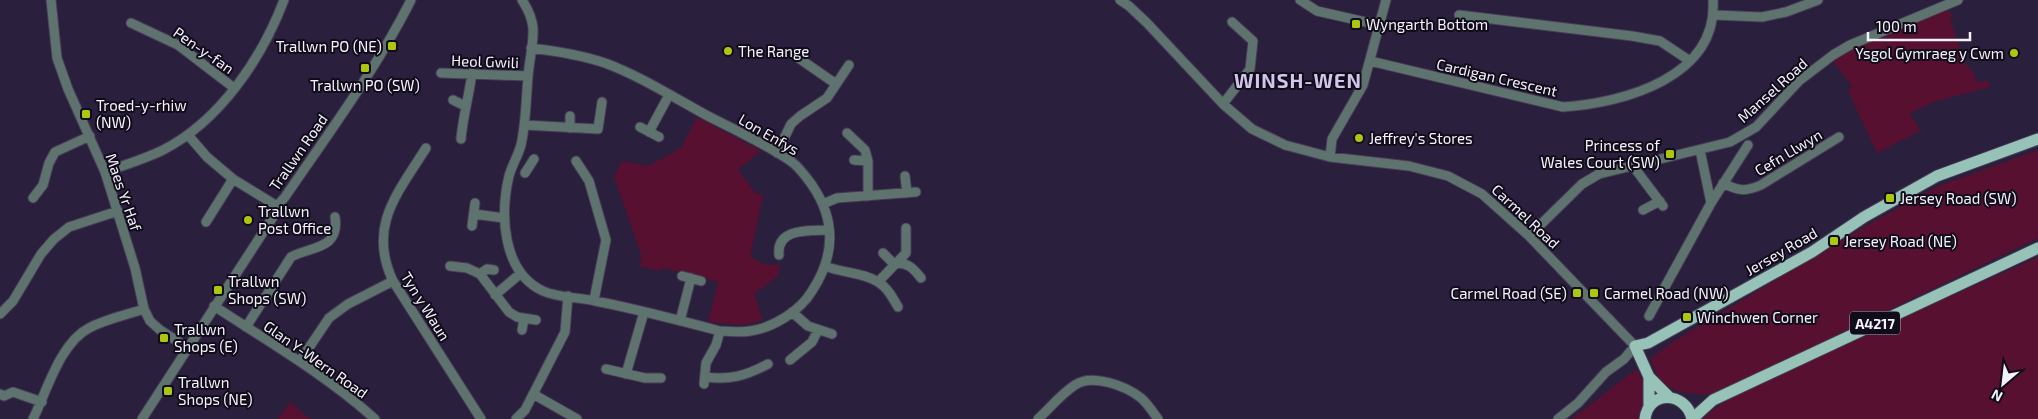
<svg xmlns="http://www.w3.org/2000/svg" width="2038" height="419" font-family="'Exo 2',sans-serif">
	<rect width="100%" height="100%" fill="#2a1f3d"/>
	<path fill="#571030" d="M1947,7l6,10 -3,2 16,46 7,6 4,12 11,-3 2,7 -53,14 -27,12 10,18 -43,22 -29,-62 4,-5 -20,-26 19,-13z
		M697,117l64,34 -23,19 18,23 7,2 -13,62 13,7 18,1 -4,12 -23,17 9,26 -20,5 -35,-3 10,-40 -54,-14 -6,3 -18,-5 1,-12 -27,-77 8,-16 26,5 33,-18z
		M2038,150v88l-323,156c-17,1 -41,0 -54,-13 -5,-5 -8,-16 -11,-22l24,-18 195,-117 69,-38z
		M2038,257v162h-335c21,-22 62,-37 89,-50 82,-39 164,-75 246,-112z
		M1636,369c13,17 11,31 4,50h-68z
		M290,402l20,17h-32z"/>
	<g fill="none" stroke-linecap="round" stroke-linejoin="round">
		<defs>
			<path id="minor" d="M51,0l6,58 11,31 37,83 30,96 9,41 6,12 10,9 28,18
				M522,0c6,9 10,17 11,28 1,15 -4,33 -5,49 -2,22 -2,46 -7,68 -3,11 -9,20 -12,31 -9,38 -7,96 34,115 15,7 35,6 52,10 42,8 83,19 125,30 10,0 20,2 30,0 23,-3 50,-20 62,-40 23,-35 24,-71 0,-106 -6,-8 -12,-17 -20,-23 -26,-18 -57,-32 -86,-47 -33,-18 -66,-39 -101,-52 -24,-8 -49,-12 -74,-15
				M1120,0l9,6 18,17 76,81 29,25 33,16 45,12 79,9 39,10 34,18 47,42 106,110 -11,13 -18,13 -28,31 -20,16
				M1300,0l17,11 62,14
				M1459,15l173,21 28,5 30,20
				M1714,15l48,2 24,-5 32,-12
				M131,23l47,22 56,43
				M800,59l36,25
				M1370,61l193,46c61,-4 155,-30 150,-107
				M441,73l87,3
				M453,100l12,6
				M1223,104l27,-35 3,-28 -21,-19
				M570,116v12
				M524,125l74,4 4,-27
				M640,127l19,10
				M649,132l20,-37
				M847,133l18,17 3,11v35
				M188,135l19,22 26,22 44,27
				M461,139c2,-23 8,-43 11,-66
				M426,148c-28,45 -59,78 -33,133l88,138
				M1700,150l11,53
				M777,153l14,-29 9,-8 27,-18 22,-33
				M1330,157l2,-18 31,-54 23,-85
				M854,160l14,1
				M576,161l13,20 17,59 -12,60
				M1633,166l30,40
				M105,172c19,-7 40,-13 58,-22 57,-29 99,-92 121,-150
				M525,173l9,-14
				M905,176l2,17
				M1723,183c15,8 22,9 38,2l78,-48
				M33,198l10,-13 6,-22 6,-11 35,-16
				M823,204l14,-6 79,-6
				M1643,210l17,-9
				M474,214l30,4
				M206,222l27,-43
				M472,226l3,-23
				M1529,236l53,-52 17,-10 131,-32 26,-15 43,-46 34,-26 17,-10 108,-45
				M883,253l11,11c13,-3 20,5 27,14
				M779,255c-3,-28 32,-24 50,-25
				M450,266l17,2 13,6 29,38 8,5 19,3
				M825,266c16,7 38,6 53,16 9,5 15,16 20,25
				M480,274l7,-5 7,1
				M682,276l19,5
				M878,282l28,-29v-25
				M495,295l26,-22
				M214,306c55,36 112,69 161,113
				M792,312l16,14 24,8
				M0,314l13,-13 28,-47 13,-15 15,-12 49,-16
				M1649,316l62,-113 37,-58
				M680,321l11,-43
				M246,327l45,-70c20,-11 49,-7 44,-40
				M522,330l2,-11
				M790,360l22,-18 6,-12
				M300,361l29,-43 19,-14 45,-23
				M606,369l39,9h16
				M626,374l18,-62
				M705,377c26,3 40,-1 63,-13
				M704,384l2,-21 10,-18 4,-14
				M0,394l4,2 9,-4 29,10
				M533,394l44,25
				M33,419c14,-28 27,-76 56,-91 17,-9 37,-13 55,-19
				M142,419l131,-202 4,-11 8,-9c43,-63 92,-129 126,-197
				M516,419l9,-9 40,-78 3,-36
				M1038,419c12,-11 23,-25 37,-34 17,-12 51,1 66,13 6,5 12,14 17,21"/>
			<path id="major" d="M1669,397l-20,-20 -14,-31 13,-3 164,-91 52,-35 73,-41 101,-37
				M1649,407v-30
				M1645,419c3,-29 41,-28 47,0
				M1692,419l21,-19 325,-152"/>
		</defs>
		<use href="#minor" stroke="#463d58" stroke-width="11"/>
		<use href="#major" stroke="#463d58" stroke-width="13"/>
		<use href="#minor" stroke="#5f736e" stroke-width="9"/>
		<use href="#major" stroke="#97c2b7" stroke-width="11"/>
	</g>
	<g fill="#adc610" stroke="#110c19" stroke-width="2">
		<rect x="1351" y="19" width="10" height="10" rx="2.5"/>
		<rect x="387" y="41" width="10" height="10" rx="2.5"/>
		<circle cx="728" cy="51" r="5"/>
		<circle cx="2014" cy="53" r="5"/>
		<rect x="360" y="63" width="10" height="10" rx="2.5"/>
		<rect x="81" y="109" width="10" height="10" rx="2.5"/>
		<circle cx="1359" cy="138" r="5"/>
		<rect x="1665" y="149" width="10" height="10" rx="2.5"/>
		<rect x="1885" y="193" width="10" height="10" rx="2.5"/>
		<circle cx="248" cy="220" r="5"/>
		<rect x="1829" y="236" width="10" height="10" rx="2.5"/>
		<rect x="213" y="285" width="10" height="10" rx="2.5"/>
		<rect x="1572" y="288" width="10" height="10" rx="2.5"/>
		<rect x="1589" y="288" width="10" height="10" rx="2.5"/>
		<rect x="1682" y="312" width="10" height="10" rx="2.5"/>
		<rect x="159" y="333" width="10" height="10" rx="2.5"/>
		<rect x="163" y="386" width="10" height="10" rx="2.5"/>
	</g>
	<g text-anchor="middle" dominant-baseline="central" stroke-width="4" stroke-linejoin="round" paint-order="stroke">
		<rect fill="#110c19" stroke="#b1adb9" stroke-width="1" x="1850" y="311.5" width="50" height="23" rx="4"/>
		<g font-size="14" font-weight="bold" fill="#f5f2fe">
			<text x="1875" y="323">A4217</text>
		</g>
		<g font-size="15" fill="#f5f2fe" stroke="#110c19" text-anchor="start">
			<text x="1366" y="24">Wyngarth Bottom</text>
			<text x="382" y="46" text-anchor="end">Trallwn PO (NE)</text>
			<text x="738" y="51">The Range</text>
			<text x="2004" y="53" text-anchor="end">Ysgol Gymraeg y Cwm</text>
			<text x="365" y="85" text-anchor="middle">Trallwn PO (SW)</text>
			<text x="96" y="105">Troed-y-rhiw<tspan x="96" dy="17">(NW)</tspan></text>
			<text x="1369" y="138">Jeffrey's Stores</text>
			<text x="1660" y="145" text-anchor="end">Princess of<tspan x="1660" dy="17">Wales Court (SW)</tspan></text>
			<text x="1900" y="198">Jersey Road (SW)</text>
			<text x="258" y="211">Trallwn<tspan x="258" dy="17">Post Office</tspan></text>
			<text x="1844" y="241">Jersey Road (NE)</text>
			<text x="228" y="281">Trallwn<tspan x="228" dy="17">Shops (SW)</tspan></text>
			<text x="1567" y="293" text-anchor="end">Carmel Road (SE)</text>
			<text x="1604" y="293">Carmel Road (NW)</text>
			<text x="1697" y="317">Winchwen Corner</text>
			<text x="174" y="329">Trallwn<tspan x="174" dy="17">Shops (E)</tspan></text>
			<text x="178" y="382">Trallwn<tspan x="178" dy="17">Shops (NE)</tspan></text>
		</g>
		<g font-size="15" fill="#f5f2fe" stroke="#110c19">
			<text transform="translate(204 50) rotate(35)">Pen-y-fan</text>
			<text transform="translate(485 61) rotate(2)">Heol Gwili</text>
			<text transform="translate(1497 77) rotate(13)">Cardigan Crescent</text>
			<text transform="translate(1772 90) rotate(-42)">Mansel Road</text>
			<text transform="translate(769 134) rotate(30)">Lon Enfys</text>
			<text transform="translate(298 152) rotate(-55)">Trallwn Road</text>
			<text transform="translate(1788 152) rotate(-31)">Cefn Llwyn</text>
			<text transform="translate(124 192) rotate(71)">Maes Yr Haf</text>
			<text transform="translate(1526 216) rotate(43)">Carmel Road</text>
			<text transform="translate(1781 251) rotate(-30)">Jersey Road</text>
			<text transform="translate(426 306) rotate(58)">Tyn y Waun</text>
			<text transform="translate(316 359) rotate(35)">Glan Y-Wern Road</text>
		</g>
		<g font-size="20" font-weight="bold" letter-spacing="1" fill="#d0c5ec" stroke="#110c19">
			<text x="1298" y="80">WINSH-WEN</text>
		</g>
	</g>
	<g transform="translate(2003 384) rotate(208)" stroke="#110c19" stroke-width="4" paint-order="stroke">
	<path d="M0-4L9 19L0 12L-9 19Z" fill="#f5f2fe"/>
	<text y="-8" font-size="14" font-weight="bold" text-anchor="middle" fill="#f5f2fe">N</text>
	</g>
	<path d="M1868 32v8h102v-8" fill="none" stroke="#f5f2fe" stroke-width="2.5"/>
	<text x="1876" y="32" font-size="15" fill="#f5f2fe" stroke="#110c19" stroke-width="4" paint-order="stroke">100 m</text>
</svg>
